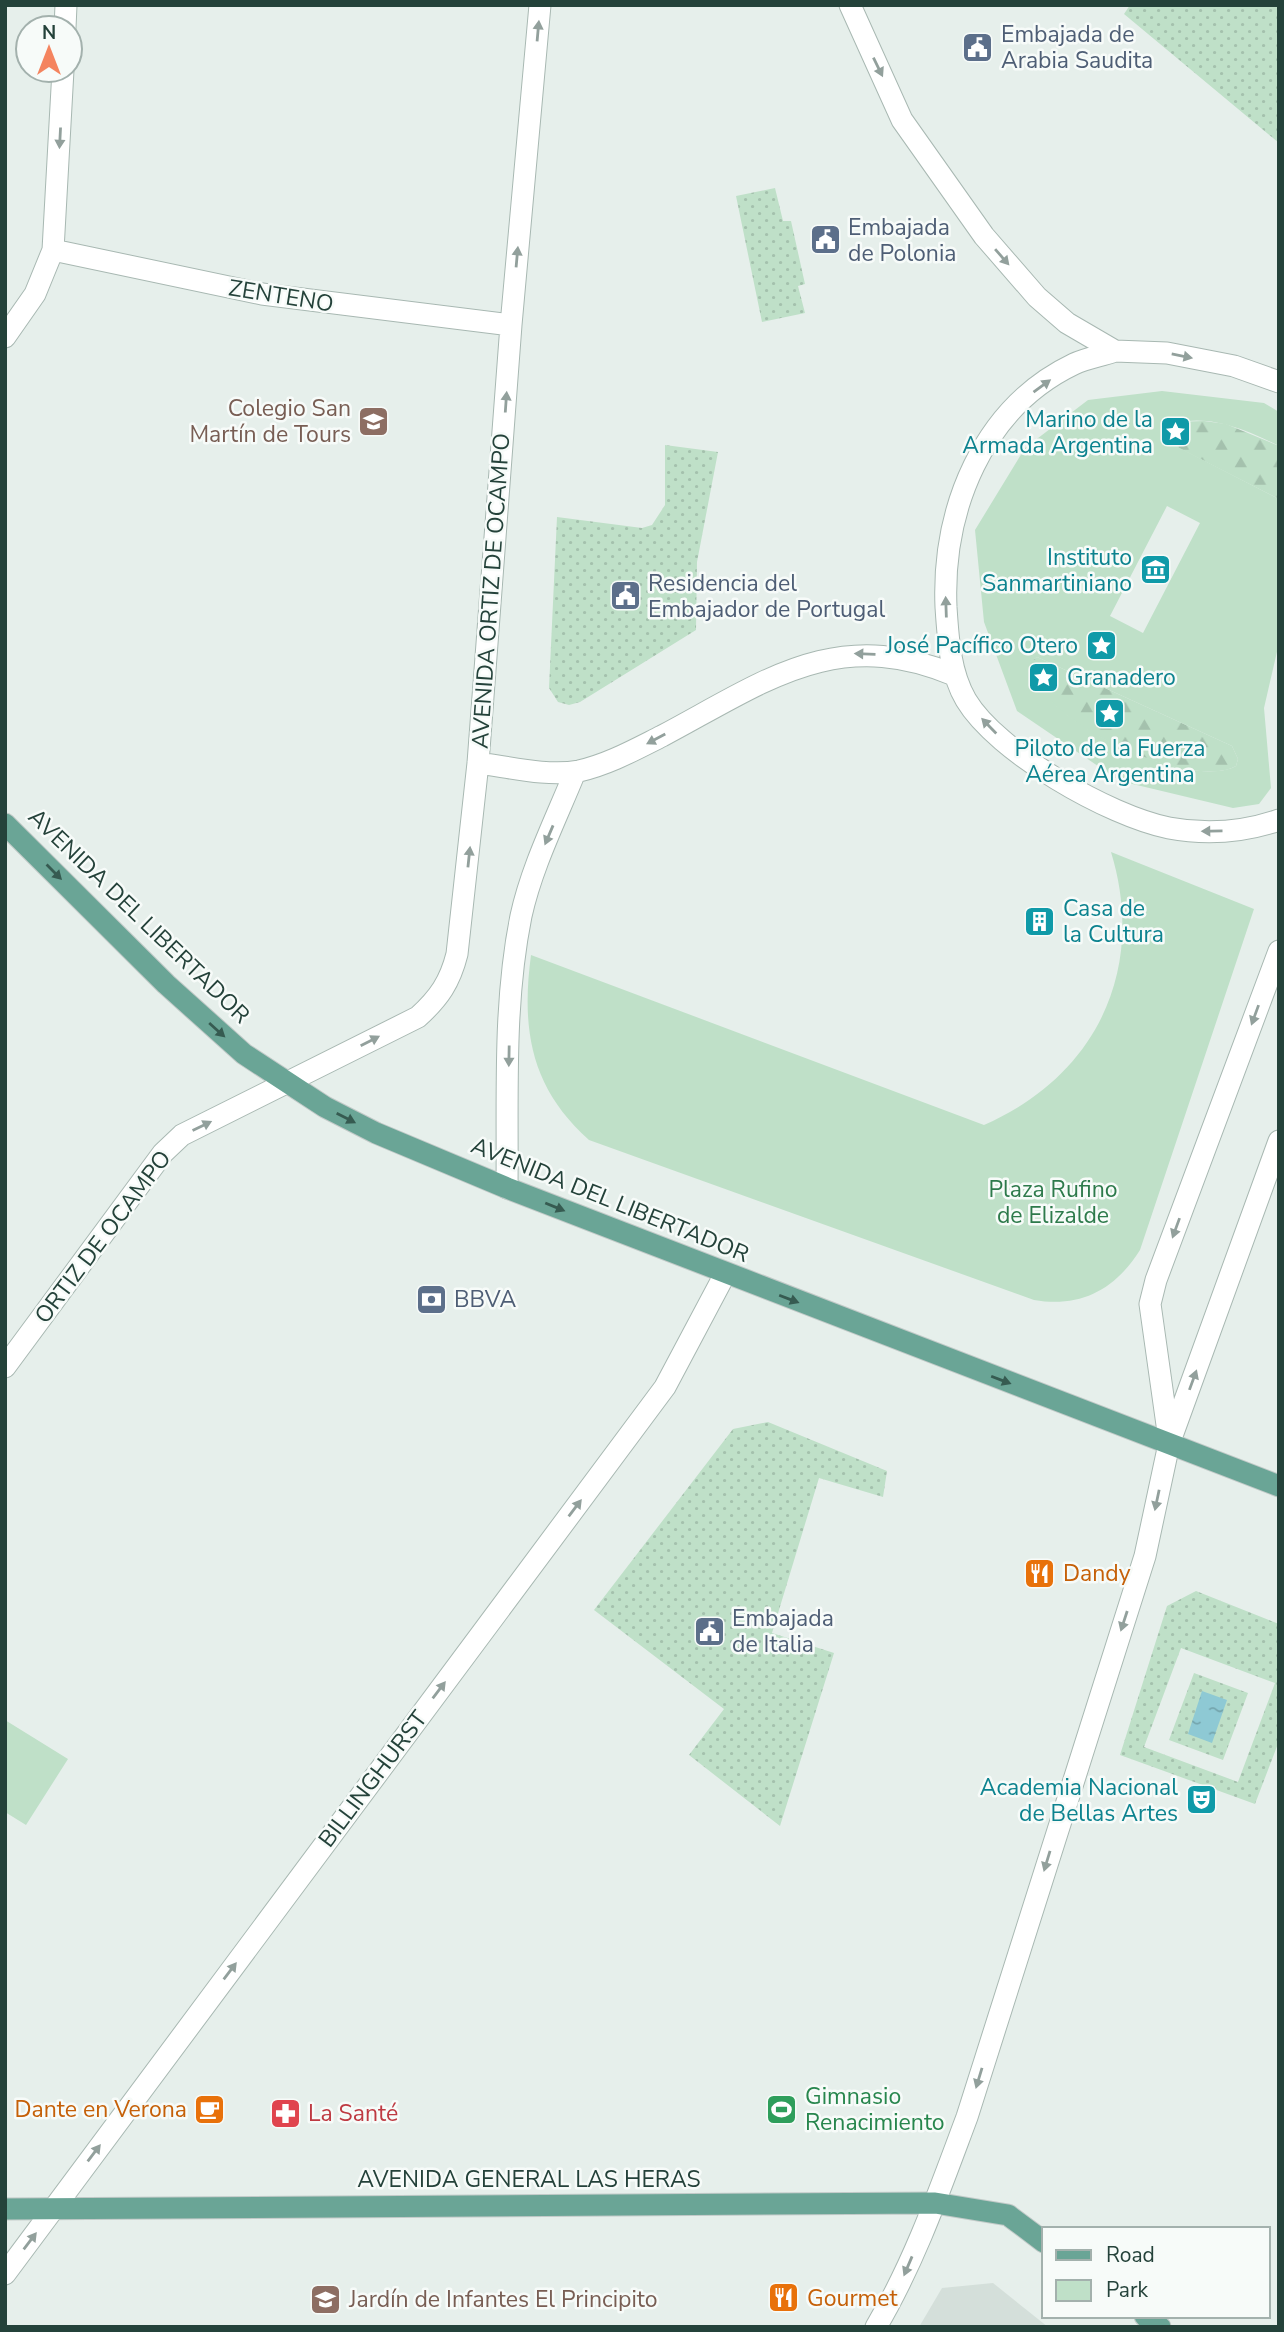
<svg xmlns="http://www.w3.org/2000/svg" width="1284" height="2332" font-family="'Nunito Sans',sans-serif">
	<defs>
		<pattern id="forest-firs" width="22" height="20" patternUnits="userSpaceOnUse" patternTransform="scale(1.75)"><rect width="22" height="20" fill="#bfe0c8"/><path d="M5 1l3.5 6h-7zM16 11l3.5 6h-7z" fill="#a4c1ad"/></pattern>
		<pattern id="garden-dots" width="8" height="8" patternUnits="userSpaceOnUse" patternTransform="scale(1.75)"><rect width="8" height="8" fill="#bfe0c8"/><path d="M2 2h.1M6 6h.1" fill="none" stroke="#a4c1ad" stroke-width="1.8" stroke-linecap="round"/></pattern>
		<pattern id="water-ripples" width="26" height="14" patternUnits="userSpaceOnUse" patternTransform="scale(1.75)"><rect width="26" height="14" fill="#8ec9d4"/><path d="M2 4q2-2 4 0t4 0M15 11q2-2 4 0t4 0" fill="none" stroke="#74a5ad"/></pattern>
	</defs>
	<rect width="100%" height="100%" fill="#e6efeb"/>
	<path fill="#d4dfda" d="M993,2283l55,44h-129l23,-39z"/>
	<path fill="url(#forest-firs)" d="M1204,421l22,3 53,22v53l-112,-57 -6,-13 14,-7z
		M1037,657l195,89 6,13 -2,7c-47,26 -202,-46 -208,-103z"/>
	<path fill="#bfe0c8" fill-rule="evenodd" d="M1162,391l102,12 15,9v34c-34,-17 -82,-38 -118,-16l7,12 111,57v144l-15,65 7,80 -12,16 -26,4 -113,-27 -103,-70 -33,-89 -9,-92 50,-82 63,-48zM1167,506l33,17 -57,110 -33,-17zM1037,657l195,89 6,13 -2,7c-46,26 -202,-47 -207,-103z
		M1111,852l143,57 -114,341c-25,40 -60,58 -106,50l-445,-160c-58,-52 -68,-110 -58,-185l453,170c112,-49 163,-155 127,-273z
		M5,1720l63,39 -42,66 -21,-13z"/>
	<path fill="url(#garden-dots)" fill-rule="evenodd" d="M1130,5h149v138l-155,-129z
		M775,188l8,33h8l14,63 -7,2 7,27 -43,9 -26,-126z
		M665,445l53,7 -21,110 -1,68 -116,72 -11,3 -11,-3 -9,-14 8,-171 85,11 10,-3 13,-20z
		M768,1422l119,49 -4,26 -64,-19 -47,155 62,20 -54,173 -91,-71 35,-46 -130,-99 139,-181z
		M1196,1591l83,33v117l-24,63 -135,-49 47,-149zM1181,1648l94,35 -37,99 -94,-35z
		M1194,1673l54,20 -25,67 -54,-20z"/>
	<path fill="url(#water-ripples)" d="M1202,1691l25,9 -15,43 -24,-9z"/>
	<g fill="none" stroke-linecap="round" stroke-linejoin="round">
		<defs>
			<path id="minor" d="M850,5l52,115 82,116 53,61 30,26 48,28 52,2 67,13 45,16
				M65,28l1,-23
				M53,250l209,44 249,31
				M5,337l30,-43 18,-44 10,-180
				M1115,351c-14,5 -28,7 -41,13 -92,44 -132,146 -128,243 2,31 4,66 20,93 31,52 143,116 203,128 37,7 75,4 110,-8
				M478,763c31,4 70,14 101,8 30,-7 55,-21 83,-35 102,-54 174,-111 292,-61
				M507,1188c1,-90 -4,-183 14,-272 11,-50 35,-97 54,-144
				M5,1367l158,-214 19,-18 236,-118c21,-19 32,-35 39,-63l21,-191 33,-438 29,-320
				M1169,1439l-19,-135 6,-24 123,-329
				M5,2274l660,-887 60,-113
				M876,2327c39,-66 64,-138 91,-210l178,-561 24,-112 110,-303"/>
			<path id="major" d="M5,824l161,160 78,70 81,53 51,26 131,55 772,298
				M5,2209l930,-6 73,12 36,27
				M1145,2316l15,11"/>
		</defs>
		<use href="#minor" stroke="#a8b8b2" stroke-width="23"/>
		<use href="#major" stroke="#c2cac8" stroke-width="23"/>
		<use href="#minor" stroke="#fff" stroke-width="21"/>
		<use href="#major" stroke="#6aa596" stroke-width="21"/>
	</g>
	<defs><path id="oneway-solid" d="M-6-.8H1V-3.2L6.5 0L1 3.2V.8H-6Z" transform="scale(1.75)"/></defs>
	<g fill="#92a09c">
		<use href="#oneway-solid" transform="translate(538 31) rotate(-85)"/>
		<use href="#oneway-solid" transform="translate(878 67) rotate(64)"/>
		<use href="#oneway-solid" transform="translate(60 138) rotate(93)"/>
		<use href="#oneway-solid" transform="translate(517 257) rotate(-85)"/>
		<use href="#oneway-solid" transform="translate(1002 257) rotate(49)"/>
		<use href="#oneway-solid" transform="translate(1182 356) rotate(11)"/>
		<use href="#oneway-solid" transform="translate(1042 386) rotate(-36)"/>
		<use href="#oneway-solid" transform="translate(506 402) rotate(-86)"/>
		<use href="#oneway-solid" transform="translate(946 607) rotate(-92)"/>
		<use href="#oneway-solid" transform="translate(865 654) rotate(-178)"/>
		<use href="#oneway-solid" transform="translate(989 726) rotate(-134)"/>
		<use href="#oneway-solid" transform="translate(656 739) rotate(152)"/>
		<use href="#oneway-solid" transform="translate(1212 831) rotate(179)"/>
		<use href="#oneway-solid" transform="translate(549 835) rotate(113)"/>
		<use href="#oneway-solid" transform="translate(469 857) rotate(-84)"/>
		<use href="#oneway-solid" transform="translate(1255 1015) rotate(110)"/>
		<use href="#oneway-solid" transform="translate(370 1041) rotate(-27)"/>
		<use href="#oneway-solid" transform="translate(509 1056) rotate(91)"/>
		<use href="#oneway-solid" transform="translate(202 1126) rotate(-26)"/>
		<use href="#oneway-solid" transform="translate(1176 1228) rotate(110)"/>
		<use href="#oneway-solid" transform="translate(1193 1380) rotate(-70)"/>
		<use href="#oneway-solid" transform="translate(1157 1500) rotate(102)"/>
		<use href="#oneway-solid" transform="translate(575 1508) rotate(-53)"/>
		<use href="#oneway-solid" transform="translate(1124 1621) rotate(108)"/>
		<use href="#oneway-solid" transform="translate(439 1690) rotate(-53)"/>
		<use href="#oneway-solid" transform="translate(1047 1861) rotate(107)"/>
		<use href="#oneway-solid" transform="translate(230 1971) rotate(-53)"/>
		<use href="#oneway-solid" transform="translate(979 2078) rotate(107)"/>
		<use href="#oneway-solid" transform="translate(94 2153) rotate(-53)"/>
		<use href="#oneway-solid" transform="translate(30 2241) rotate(-53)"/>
		<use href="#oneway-solid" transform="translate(908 2266) rotate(113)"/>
	</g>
	<g fill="#365b51">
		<use href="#oneway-solid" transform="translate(54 872) rotate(45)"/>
		<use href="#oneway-solid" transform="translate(217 1030) rotate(42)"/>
		<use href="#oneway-solid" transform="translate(346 1118) rotate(27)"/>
		<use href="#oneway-solid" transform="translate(555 1207) rotate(22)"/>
		<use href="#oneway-solid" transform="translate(789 1299) rotate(21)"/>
		<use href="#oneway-solid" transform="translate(1001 1380) rotate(21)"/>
	</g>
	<defs>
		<symbol id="civic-square" viewBox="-11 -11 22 22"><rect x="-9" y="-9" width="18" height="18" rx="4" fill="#5c6f8a" stroke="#f7fbf9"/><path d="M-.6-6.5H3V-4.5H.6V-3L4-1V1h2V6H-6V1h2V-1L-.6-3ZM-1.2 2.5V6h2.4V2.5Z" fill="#fff"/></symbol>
		<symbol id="school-square" viewBox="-11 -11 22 22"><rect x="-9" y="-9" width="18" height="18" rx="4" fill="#8d6e63" stroke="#f7fbf9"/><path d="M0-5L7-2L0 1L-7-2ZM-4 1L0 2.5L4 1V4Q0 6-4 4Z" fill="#fff"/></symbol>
		<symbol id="sight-square" viewBox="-11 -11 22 22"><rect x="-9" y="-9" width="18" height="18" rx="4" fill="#0f9aa8" stroke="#f7fbf9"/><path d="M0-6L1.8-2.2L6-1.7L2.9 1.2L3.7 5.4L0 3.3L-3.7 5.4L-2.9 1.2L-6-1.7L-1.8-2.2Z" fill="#fff"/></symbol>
		<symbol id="museum-square" viewBox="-11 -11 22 22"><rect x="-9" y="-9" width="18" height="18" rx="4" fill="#0f9aa8" stroke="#f7fbf9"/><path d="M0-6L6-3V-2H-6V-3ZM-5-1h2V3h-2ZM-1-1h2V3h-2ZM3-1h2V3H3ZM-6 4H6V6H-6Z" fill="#fff"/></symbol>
		<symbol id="building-square" viewBox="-11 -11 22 22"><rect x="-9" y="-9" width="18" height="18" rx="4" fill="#0f9aa8" stroke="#f7fbf9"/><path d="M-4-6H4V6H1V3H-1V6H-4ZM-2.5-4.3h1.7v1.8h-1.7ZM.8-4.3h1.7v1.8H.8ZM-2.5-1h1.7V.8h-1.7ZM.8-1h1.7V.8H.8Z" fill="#fff"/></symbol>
		<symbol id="bank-square" viewBox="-11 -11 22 22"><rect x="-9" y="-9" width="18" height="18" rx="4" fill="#5c6f8a" stroke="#f7fbf9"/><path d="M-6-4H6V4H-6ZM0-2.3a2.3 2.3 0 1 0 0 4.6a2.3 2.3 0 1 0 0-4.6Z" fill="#fff"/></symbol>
		<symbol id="restaurant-square" viewBox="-11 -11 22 22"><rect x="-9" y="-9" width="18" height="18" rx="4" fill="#e8710a" stroke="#f7fbf9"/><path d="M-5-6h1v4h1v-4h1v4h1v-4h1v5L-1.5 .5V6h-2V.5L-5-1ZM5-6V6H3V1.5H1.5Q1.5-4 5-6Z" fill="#fff"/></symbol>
		<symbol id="theatre-square" viewBox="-11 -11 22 22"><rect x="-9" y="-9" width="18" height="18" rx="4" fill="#0f9aa8" stroke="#f7fbf9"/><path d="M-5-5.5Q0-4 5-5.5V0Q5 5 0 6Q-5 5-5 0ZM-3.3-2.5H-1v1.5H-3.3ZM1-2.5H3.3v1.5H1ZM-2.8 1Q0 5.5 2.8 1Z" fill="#fff"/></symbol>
		<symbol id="cafe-square" viewBox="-11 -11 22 22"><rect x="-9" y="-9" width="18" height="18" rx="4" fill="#e8710a" stroke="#f7fbf9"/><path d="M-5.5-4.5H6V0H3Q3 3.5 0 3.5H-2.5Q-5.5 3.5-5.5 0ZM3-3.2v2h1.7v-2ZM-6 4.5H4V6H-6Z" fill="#fff"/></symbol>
		<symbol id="stadium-square" viewBox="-11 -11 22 22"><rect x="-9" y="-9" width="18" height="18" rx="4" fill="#2e9e5b" stroke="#f7fbf9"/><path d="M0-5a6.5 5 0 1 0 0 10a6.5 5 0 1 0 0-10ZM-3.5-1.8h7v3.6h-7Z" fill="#fff"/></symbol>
		<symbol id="pharmacy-square" viewBox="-11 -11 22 22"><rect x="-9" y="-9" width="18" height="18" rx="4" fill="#e0444e" stroke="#f7fbf9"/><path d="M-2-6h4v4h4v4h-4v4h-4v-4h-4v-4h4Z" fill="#fff"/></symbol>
	</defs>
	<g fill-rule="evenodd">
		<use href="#civic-square" x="960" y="30" width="35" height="35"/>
		<use href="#civic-square" x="808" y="222" width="35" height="35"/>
		<use href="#school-square" x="356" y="404" width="35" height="35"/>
		<use href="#sight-square" x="1158" y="414" width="35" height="35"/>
		<use href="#museum-square" x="1138" y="552" width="35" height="35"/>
		<use href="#civic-square" x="608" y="578" width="35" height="35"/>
		<use href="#sight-square" x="1084" y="628" width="35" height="35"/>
		<use href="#sight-square" x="1026" y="660" width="35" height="35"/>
		<use href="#sight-square" x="1092" y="696" width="35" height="35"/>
		<use href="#building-square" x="1022" y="904" width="35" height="35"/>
		<use href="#bank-square" x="414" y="1282" width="35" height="35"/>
		<use href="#restaurant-square" x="1022" y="1556" width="35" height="35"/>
		<use href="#civic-square" x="692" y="1614" width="35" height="35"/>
		<use href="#theatre-square" x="1184" y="1782" width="35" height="35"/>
		<use href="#cafe-square" x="192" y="2092" width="35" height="35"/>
		<use href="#stadium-square" x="764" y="2092" width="35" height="35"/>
		<use href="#pharmacy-square" x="268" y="2096" width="35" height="35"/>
		<use href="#restaurant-square" x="766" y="2280" width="35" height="35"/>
		<use href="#school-square" x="308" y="2282" width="35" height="35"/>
	</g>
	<g text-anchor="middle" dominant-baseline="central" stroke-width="5" stroke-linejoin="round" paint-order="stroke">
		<g font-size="23" fill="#4e5e75" stroke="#f7fbf9" text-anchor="start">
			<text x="1001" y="34">Embajada de<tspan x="1001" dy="26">Arabia Saudita</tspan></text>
			<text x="848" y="227">Embajada<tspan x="848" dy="26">de Polonia</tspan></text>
			<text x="648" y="583">Residencia del<tspan x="648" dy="26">Embajador de Portugal</tspan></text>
			<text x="454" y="1299">BBVA</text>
			<text x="732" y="1618">Embajada<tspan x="732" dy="26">de Italia</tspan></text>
		</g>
		<g font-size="23" fill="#24423a" stroke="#f7fbf9">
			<text transform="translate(281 296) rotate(9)">ZENTENO</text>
			<text transform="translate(491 591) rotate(-86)">AVENIDA ORTIZ DE OCAMPO</text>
			<text transform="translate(139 916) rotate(44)">AVENIDA DEL LIBERTADOR</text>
			<text transform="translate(610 1200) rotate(22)">AVENIDA DEL LIBERTADOR</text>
			<text transform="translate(103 1237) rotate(-53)">ORTIZ DE OCAMPO</text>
			<text transform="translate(373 1779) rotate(-53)">BILLINGHURST</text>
			<text x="529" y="2179">AVENIDA GENERAL LAS HERAS</text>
		</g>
		<g font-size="23" fill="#785e54" stroke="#f7fbf9" text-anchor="end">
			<text x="351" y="408">Colegio San<tspan x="351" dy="26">Martín de Tours</tspan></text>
			<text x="349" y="2299" text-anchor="start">Jardín de Infantes El Principito</text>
		</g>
		<g font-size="23" fill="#0d838f" stroke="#f7fbf9" text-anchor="end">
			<text x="1153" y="419">Marino de la<tspan x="1153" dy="26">Armada Argentina</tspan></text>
			<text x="1132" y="557">Instituto<tspan x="1132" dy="26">Sanmartiniano</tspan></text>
			<text x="1078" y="645">José Pacífico Otero</text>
			<text x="1067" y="677" text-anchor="start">Granadero</text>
			<text x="1110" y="748" text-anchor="middle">Piloto de la Fuerza<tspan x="1110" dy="26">Aérea Argentina</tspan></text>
			<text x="1063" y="908" text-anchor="start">Casa de<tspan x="1063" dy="26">la Cultura</tspan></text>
			<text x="1178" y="1787">Academia Nacional<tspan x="1178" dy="26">de Bellas Artes</tspan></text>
		</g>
		<g font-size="23" fill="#2d7a4b" stroke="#f7fbf9">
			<text x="1053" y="1189">Plaza Rufino<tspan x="1053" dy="26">de Elizalde</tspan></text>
		</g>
		<g font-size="23" fill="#c56008" stroke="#f7fbf9" text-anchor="start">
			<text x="1063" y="1573">Dandy</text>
			<text x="187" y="2109" text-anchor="end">Dante en Verona</text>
			<text x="807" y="2298">Gourmet</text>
		</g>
		<g font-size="23" fill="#27864d" stroke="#f7fbf9" text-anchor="start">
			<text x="805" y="2096">Gimnasio<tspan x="805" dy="26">Renacimiento</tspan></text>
		</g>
		<g font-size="23" fill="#be3a42" stroke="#f7fbf9" text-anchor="start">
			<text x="308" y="2113">La Santé</text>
		</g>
	</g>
	<rect width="1284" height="2332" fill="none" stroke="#24423a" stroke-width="14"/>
	<rect x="1042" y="2227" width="228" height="91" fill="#f7fbf9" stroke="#a3b1ad" stroke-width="2"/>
	<rect x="1056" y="2250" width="35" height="10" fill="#6aa596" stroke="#a3b1ad" stroke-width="2"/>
	<text x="1106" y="2262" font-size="21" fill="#24423a">Road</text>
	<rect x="1056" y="2280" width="35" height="21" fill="#bfe0c8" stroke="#a3b1ad" stroke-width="2"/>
	<text x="1106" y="2297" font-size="21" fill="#24423a">Park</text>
	<g transform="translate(49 49)"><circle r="33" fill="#f7fbf9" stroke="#a3b1ad" stroke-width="2"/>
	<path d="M0-5L12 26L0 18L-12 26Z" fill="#f4845f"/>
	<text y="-10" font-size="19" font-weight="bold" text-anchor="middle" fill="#24423a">N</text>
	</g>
</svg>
